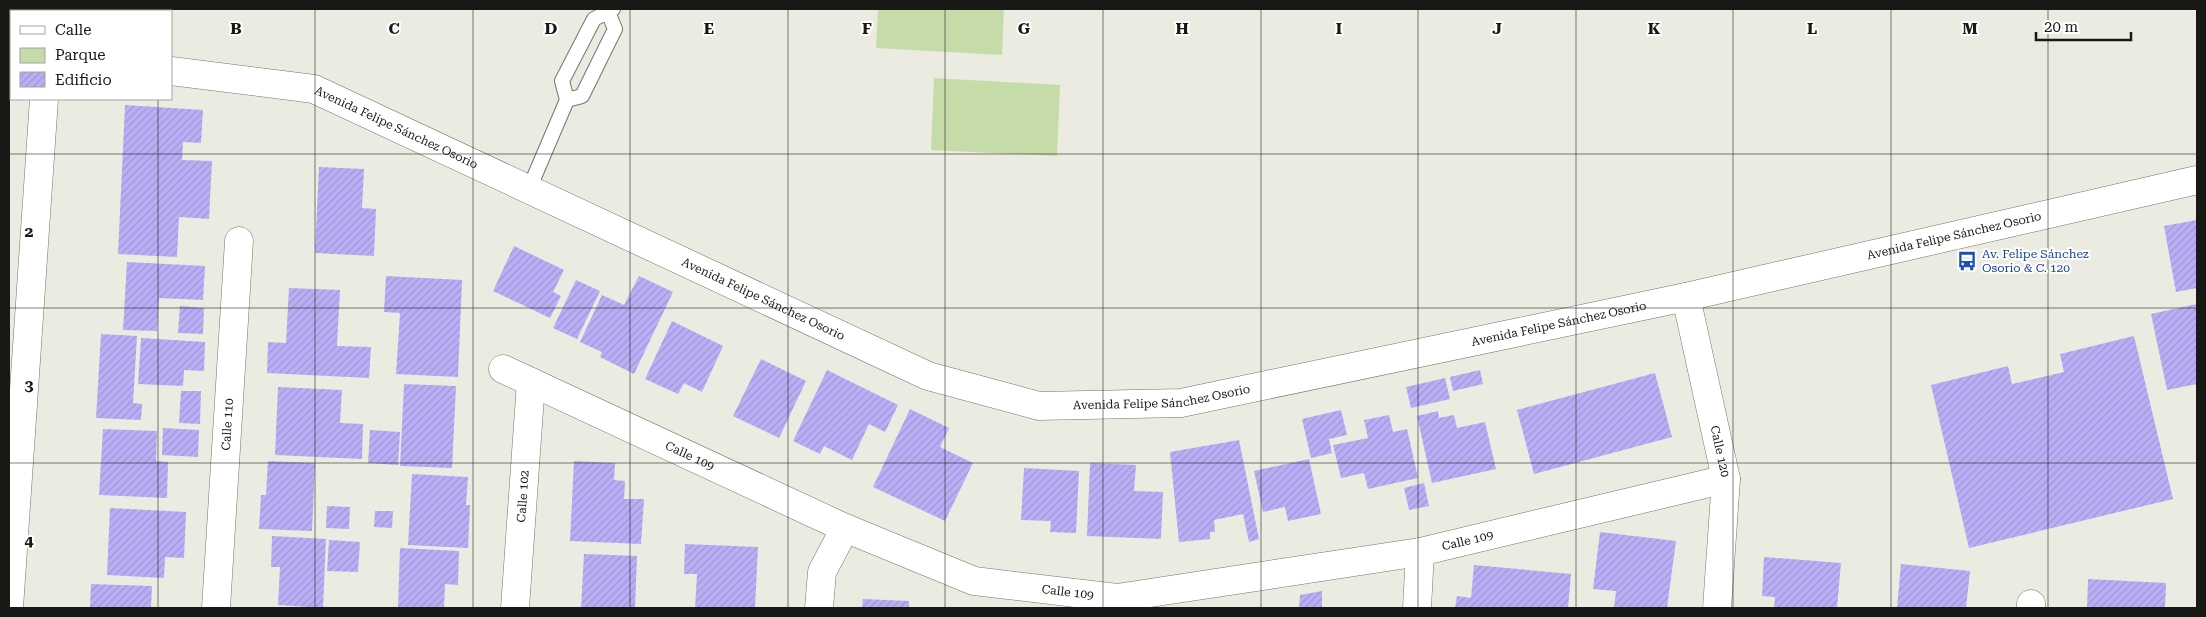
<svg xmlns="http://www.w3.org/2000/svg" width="2206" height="617" font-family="'Roboto Serif',serif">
	<defs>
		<pattern id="building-hatch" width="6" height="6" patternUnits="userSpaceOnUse" patternTransform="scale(1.25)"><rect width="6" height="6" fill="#baaff6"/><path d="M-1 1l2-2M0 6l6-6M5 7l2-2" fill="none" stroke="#9f96d2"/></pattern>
	</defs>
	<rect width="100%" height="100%" fill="#ecebe1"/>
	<path fill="#c5dca8" d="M878,9h126l-2,46 -126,-7z
		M934,78l126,7 -3,71 -126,-6z"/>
	<path fill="url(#building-hatch)" d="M125,105l78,5 -2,33 -18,-1 -1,18 30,1 -3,58 -30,-2 -2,40 -59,-3z
		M319,167l45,2 -2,39 14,1 -2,47 -59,-3z
		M2197,220v68l-21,4 -12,-66z
		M514,246l50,24 -11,22 8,4 -11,22 -57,-27z
		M127,262l78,4 -2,34 -44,-2 -2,33 -34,-1z
		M386,276l76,4 -4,97 -62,-3 4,-61 -16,-1z
		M639,276l34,16 -39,82 -34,-17 2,-5 -22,-10 22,-47 22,10z
		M576,280l24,11 -23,48 -24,-11z
		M289,288l51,2 -3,56 34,1 -2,31 -102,-5 1,-31 18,1z
		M2197,304v80l-30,6 -16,-76z
		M180,306l24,2 -1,26 -25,-1z
		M672,321l51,25 -21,46 -18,-9 -6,11 -33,-15z
		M101,334l36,2 -4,67 9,1 -1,16 -45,-2z
		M2134,336l39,163 -204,49 -38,-163 77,-19 4,18 52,-12 -4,-18z
		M141,338l64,4 -1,29 -20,-1 -1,16 -45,-2z
		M761,359l45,22 -27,57 -46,-22z
		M827,370l71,35 -13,27 -16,-8 -17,36 -28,-14 -4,8 -27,-13z
		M1480,370l3,14 -30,7 -3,-14z
		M1655,373l17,64 -138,37 -17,-64z
		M1445,378l5,21 -39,9 -5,-21z
		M404,384l52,2 -4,82 -52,-2z
		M278,387l64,3 -2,33 23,1 -1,35 -87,-4z
		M181,391h20l-1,33 -21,-1z
		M910,409l39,19 -9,19 33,16 -28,58 -72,-34z
		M1341,410l6,25 -18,4 3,14 -21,5 -9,-39z
		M1438,411l1,7 15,-3 3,13 28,-6 11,47 -64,14 -15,-67z
		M1389,415l4,17 14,-3 11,49 -50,11 -4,-16 -23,5 -8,-33 35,-7 -4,-18z
		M163,428l36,2 -1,27 -36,-2z
		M103,429l54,2 -1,30 12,1 -1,36 -68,-3z
		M370,430l30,2 -2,33 -30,-2z
		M1239,440l20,99 -10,3 -6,-28 -29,6 1,12h-5v7l-31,3 -9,-90z
		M1309,459l12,55 -33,7 -3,-14 -22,5 -9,-41z
		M268,461l47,2 -3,68 -53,-2 2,-34h5z
		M574,461l41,2 -1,17 11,1 -1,18h20l-3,45 -71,-3z
		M1090,463l46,2 -2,26 29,1 -2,47 -74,-3z
		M1024,468l55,3 -3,62 -26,-1 1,-11 -30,-1z
		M412,474l56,3 -2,28h4l-2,43 -60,-3z
		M1424,483l5,23 -20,4 -5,-22z
		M327,506l23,1 -1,22 -23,-1z
		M110,508l76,4 -2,46 -19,-1 -1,21 -57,-3z
		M375,511h18l-1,17 -18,-1z
		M1600,532l76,9 -9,67h-53l2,-17 -23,-2z
		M272,536l54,3 -3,69 -45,-3 2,-38h-9z
		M329,540l31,2 -2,30 -31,-1z
		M685,544l73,3 -3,61h-60l2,-34h-13z
		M400,548l59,3 -1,34 -13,-1 -1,24h-46z
		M584,554l53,2 -2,52h-54z
		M1764,557l77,6 -4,44 -63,1 1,-11 -13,-1z
		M1901,564l69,7 -4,37h-69z
		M1474,565l97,9 -3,34h-113l2,-12 14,2z
		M2088,579l78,4 -1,25h-78z
		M91,584l61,2 -1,22h-61z
		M1322,591v17h-23l1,-13z
		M863,599l46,2v7h-47z"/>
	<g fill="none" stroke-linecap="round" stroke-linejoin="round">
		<defs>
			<path id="service" d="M567,100l15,-4 33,-67 -7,-17
				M529,189l38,-89 -5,-19 32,-62 19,-10"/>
			<g id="minor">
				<path id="s1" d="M1686,297l40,182 -9,129"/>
				<path id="s2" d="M503,369l342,159 129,53 143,17 303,-46 306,-73"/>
				<path id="s3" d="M216,608l23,-367"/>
				<path id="s4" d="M515,608l16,-226"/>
				<path d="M819,608l3,-36 23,-44"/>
				<path d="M1417,608l3,-56"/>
				<path d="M2031,608v-4"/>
			</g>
			<g id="tertiary">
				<path d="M9,51h2"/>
				<path id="s5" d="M171,71l143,18 614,287 111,30 142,-3 505,-106 511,-117"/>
			</g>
			<path id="secondary" d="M50,11v-2
				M9,608l35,-509"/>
		</defs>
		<use href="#service" stroke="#75746b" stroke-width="16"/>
		<use href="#minor" stroke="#75746b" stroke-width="29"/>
		<use href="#tertiary" stroke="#75746b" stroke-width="29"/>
		<use href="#secondary" stroke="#75746b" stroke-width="29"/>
		<use href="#service" stroke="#fff" stroke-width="14"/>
		<use href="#minor" stroke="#fff" stroke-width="28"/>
		<use href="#tertiary" stroke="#fff" stroke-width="28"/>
		<use href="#secondary" stroke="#fff" stroke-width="28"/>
	</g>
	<path fill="none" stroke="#181814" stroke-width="1" stroke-opacity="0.55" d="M158,9v2M315,9v599M473,9v599M630,9v599M788,9v599M945,9v599M1103,9v599M1261,9v599M1418,9v599M1576,9v599M1733,9v599M1891,9v599M2048,9v599M158,99v509M9,154h2188M9,308h2188M9,463h2188"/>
	<defs>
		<symbol id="bus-bare" viewBox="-9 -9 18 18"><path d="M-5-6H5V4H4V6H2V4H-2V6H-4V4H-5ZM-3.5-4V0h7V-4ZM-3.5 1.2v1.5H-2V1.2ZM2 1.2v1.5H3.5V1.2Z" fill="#1a4fb4" stroke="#fff" stroke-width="2.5" paint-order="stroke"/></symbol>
	</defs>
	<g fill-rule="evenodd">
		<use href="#bus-bare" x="1953" y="247" width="28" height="28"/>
	</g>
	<g text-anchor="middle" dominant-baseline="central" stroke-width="4" stroke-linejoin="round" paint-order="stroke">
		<g font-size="12" fill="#181814" stroke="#fff">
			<text stroke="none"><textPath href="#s5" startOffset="235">Avenida Felipe Sánchez Osorio</textPath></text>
			<text stroke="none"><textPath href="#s5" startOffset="1870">Avenida Felipe Sánchez Osorio</textPath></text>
			<text stroke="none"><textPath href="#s5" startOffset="640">Avenida Felipe Sánchez Osorio</textPath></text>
			<text stroke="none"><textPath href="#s5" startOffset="1465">Avenida Felipe Sánchez Osorio</textPath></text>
			<text stroke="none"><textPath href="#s5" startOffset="1060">Avenida Felipe Sánchez Osorio</textPath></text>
			<text stroke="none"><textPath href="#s3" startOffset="184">Calle 110</textPath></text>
			<text stroke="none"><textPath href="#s1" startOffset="158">Calle 120</textPath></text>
			<text stroke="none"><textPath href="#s2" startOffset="206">Calle 109</textPath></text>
			<text stroke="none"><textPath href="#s4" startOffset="112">Calle 102</textPath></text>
			<text stroke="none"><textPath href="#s2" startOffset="1016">Calle 109</textPath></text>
			<text stroke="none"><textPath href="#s2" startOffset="611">Calle 109</textPath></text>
		</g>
		<g font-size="12" fill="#164399" stroke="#fff" text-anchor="start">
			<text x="1982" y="254">Av. Felipe Sánchez<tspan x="1982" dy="14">Osorio &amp; C. 120</tspan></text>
		</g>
	</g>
	<g font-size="16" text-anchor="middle" font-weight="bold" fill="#181814" stroke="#fff" stroke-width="4" stroke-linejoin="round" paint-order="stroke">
		<text x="236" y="34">B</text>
		<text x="394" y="34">C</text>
		<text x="551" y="34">D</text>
		<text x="709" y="34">E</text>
		<text x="867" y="34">F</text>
		<text x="1024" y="34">G</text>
		<text x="1182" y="34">H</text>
		<text x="1339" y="34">I</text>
		<text x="1497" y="34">J</text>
		<text x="1654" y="34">K</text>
		<text x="1812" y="34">L</text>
		<text x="1970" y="34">M</text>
		<text x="29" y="237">2</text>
		<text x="29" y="391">3</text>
		<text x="29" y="546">4</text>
	</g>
	<rect width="2206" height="617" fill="none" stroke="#181814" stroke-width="20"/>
	<rect x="10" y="10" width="162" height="90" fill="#ffffff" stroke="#a3a3a1"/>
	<rect x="20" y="26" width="25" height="8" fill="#ffffff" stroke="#a3a3a1"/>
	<text x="55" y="35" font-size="15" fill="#181814">Calle</text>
	<rect x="20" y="48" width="25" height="15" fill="#c5dca8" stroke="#a3a3a1"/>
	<text x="55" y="60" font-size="15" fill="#181814">Parque</text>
	<rect x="20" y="72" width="25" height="15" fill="url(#building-hatch)" stroke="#a3a3a1"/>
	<text x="55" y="85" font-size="15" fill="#181814">Edificio</text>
	<path d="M2036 32v8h95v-8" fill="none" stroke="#181814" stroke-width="2.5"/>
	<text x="2044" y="32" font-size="15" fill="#181814" stroke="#ffffff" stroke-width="4" paint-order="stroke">20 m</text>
</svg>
